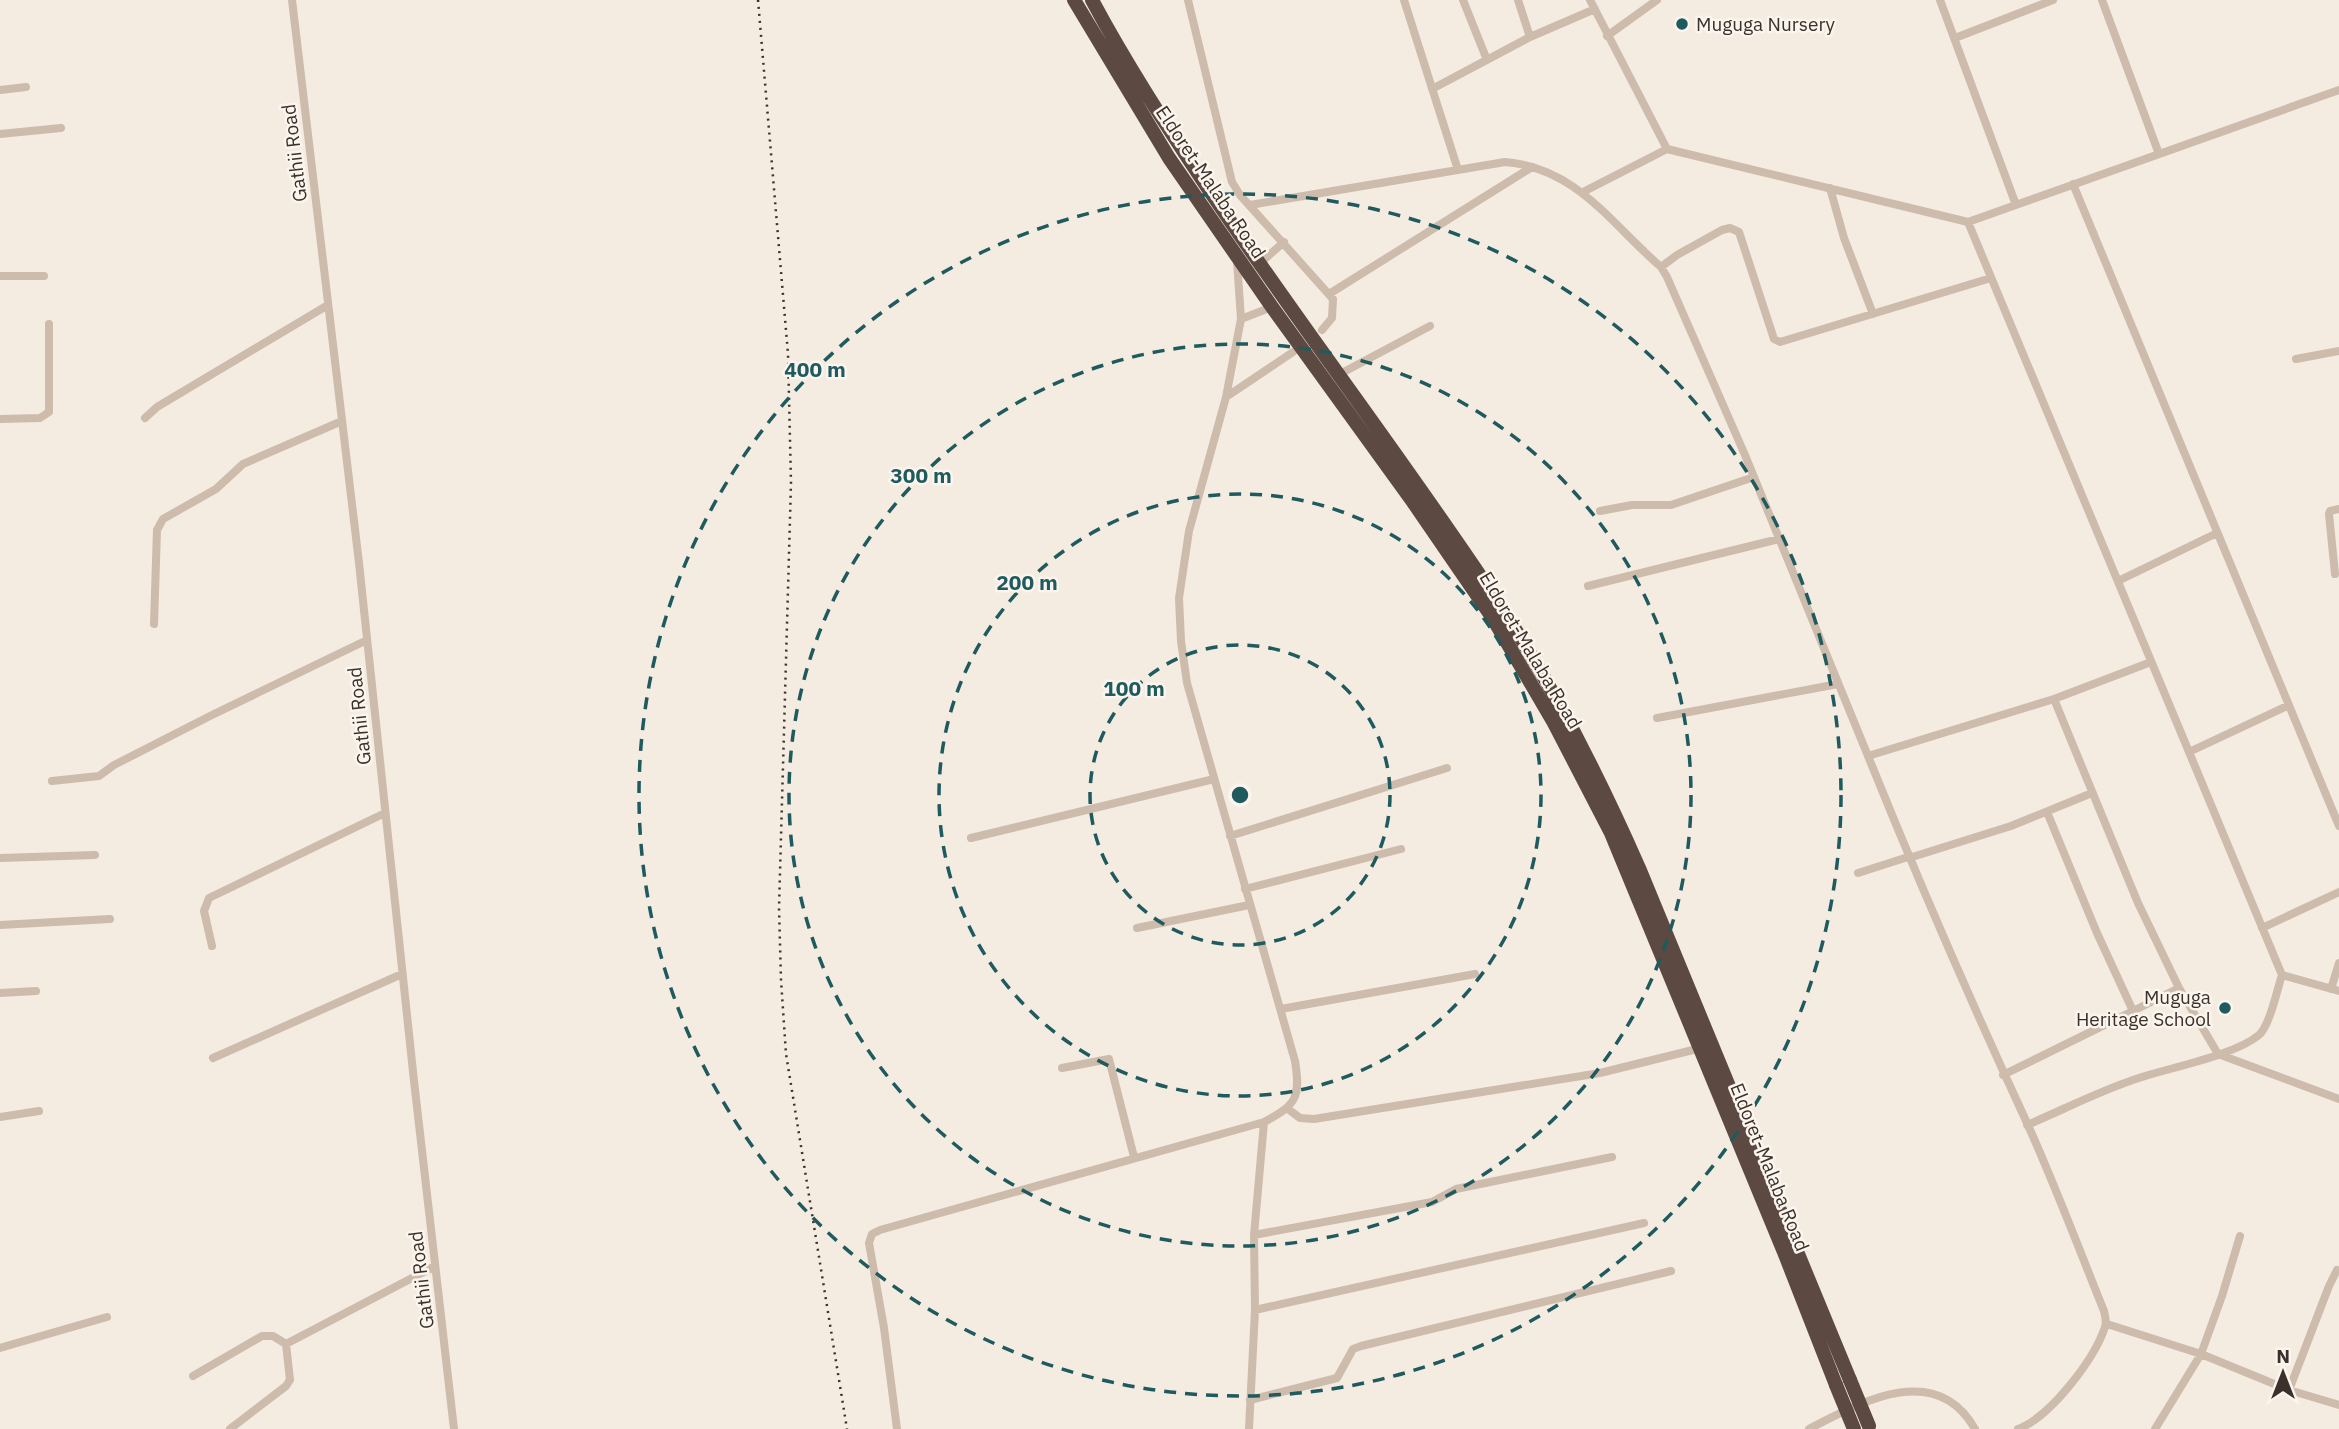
<svg xmlns="http://www.w3.org/2000/svg" width="2339" height="1429" font-family="'IBM Plex Sans',sans-serif">
	<rect width="100%" height="100%" fill="#f4ebe1"/>
	<g fill="none" stroke-linecap="round" stroke-linejoin="round">
		<path stroke="#cdbbac" stroke-width="8" d="M292,0l67,563 55,518 40,348
			M1188,0l44,182 8,13 93,104 -1,19 -10,12
			M1404,0l54,170
			M1463,0l24,60
			M1518,0l12,37
			M1590,0l77,149
			M1940,0l76,205
			M2102,0l57,154
			M1607,36l50,-36
			M1955,38l98,-38
			M1432,89l98,-52 65,-28
			M0,90l26,-3
			M0,134l61,-6
			M2073,184l266,642
			M1830,188l14,50 29,76
			M1583,192l84,-43 301,73 371,-132
			M1250,205l255,-43c71,5 107,63 156,105l6,10 78,178 123,301
			M1968,222l314,753c-5,15 -12,50 -23,60 -24,20 -86,32 -117,42 -39,12 -77,32 -115,48
			M1259,264l25,-22
			M1661,267l16,-12 45,-25 8,-2 9,4 35,107 6,3 211,-64
			M0,276h44
			M1329,294l203,-127
			M1241,319l31,-12
			M2296,359l43,-8
			M1338,375l92,-49
			M1226,397l15,-78 -4,-58
			M145,418l12,-11 171,-102
			M0,419l40,-1 9,-6v-88
			M1600,511l32,-6h39l83,-28
			M2335,574l-6,-60 1,-3 9,-2
			M2118,581l99,-48
			M1588,586l191,-47
			M154,624l3,-94 6,-11 53,-30 27,-25 99,-43
			M2054,699l84,204 41,85 39,66 121,45
			M1657,718l181,-34
			M2189,752l100,-47
			M52,781l47,-5 15,-11 98,-50 155,-75
			M1230,836l217,-68
			M971,838l243,-59
			M0,858l95,-3
			M1909,858l102,-32 81,-33
			M1858,873l50,-16
			M1245,889l156,-40
			M0,925l110,-6
			M1137,928l112,-23
			M2262,928l77,-36
			M212,946l-8,-35 5,-13 176,-85
			M2282,975l57,16
			M2331,989l8,-26
			M0,993l36,-2
			M1281,1009l194,-35
			M2133,1011l46,-23
			M213,1058l189,-84
			M1062,1068l47,-9 25,98
			M2003,1075l130,-64 -36,-78 -50,-121
			M1288,1109l12,9 14,1 286,-46 101,-25
			M0,1117l39,-6
			M1254,1235l178,-33 24,-13 156,-32
			M1255,1310l389,-87
			M2107,1324l94,30 88,36 50,15
			M286,1344l149,-78
			M0,1348l107,-31
			M193,1376l69,-40h11l13,8 4,36 -4,6 -56,43
			M2289,1390l40,-104 8,-16 2,1
			M1250,1400l87,-22 16,-29 8,-3 310,-75
			M897,1429l-13,-101 -15,-85 3,-9 8,-4 384,-108c32,-17 37,-24 31,-61l-108,-378 -6,-42 -2,-43 10,-67 37,-134 67,-45
			M1249,1429l6,-119 -1,-75 10,-113
			M1809,1429c52,-27 127,-69 166,0
			M2018,1429c32,-12 76,-69 87,-102 2,-5 0,-11 -1,-16 -25,-62 -49,-126 -77,-188 -56,-121 -109,-243 -159,-367l186,-57 97,-37
			M2155,1429l46,-75 21,-58 18,-60"/>
		<path stroke="#5c4a42" stroke-width="14" d="M1074,0l95,158 103,149 141,195 79,115 62,106 57,110 173,419 52,133
			M1092,0c33,62 72,122 111,181 94,141 198,275 292,417 57,85 103,177 144,270l211,512"/>
		<path stroke="#3b302b" stroke-width="2.5" stroke-dasharray="2 5" stroke-linecap="butt" d="M758,0l30,354 3,129 -12,425 2,72 5,74 61,375"/>
		<path stroke="#5c4a42" stroke-width="14" d="M1850,1380l19,46
			M1836,1385l18,44"/>
	</g>
	<g fill="none" stroke="#1f5a5e" stroke-width="3.5" stroke-dasharray="12 9">
		<circle cx="1240" cy="795" r="150"/>
		<circle cx="1240" cy="795" r="301"/>
		<circle cx="1240" cy="795" r="451"/>
		<circle cx="1240" cy="795" r="601"/>
	</g>
	<g fill="#1f5a5e" stroke="#fbf5ee" stroke-width="2.5">
		<circle cx="1682" cy="24" r="7"/>
		<circle cx="2225" cy="1008" r="7"/>
	</g>
	<g text-anchor="middle" dominant-baseline="central" stroke-width="5" stroke-linejoin="round" paint-order="stroke">
		<g font-size="19" fill="#3b302b" stroke="#fbf5ee" text-anchor="start">
			<text x="1696" y="24">Muguga Nursery</text>
			<text x="2211" y="997" text-anchor="end">Muguga<tspan x="2211" dy="22">Heritage School</tspan></text>
		</g>
		<g font-size="19" fill="#3b302b" stroke="#fbf5ee">
			<text transform="translate(294 153) rotate(-97)">Gathii Road</text>
			<text transform="translate(1211 182) rotate(56)">Eldoret-Malaba Road</text>
			<text transform="translate(1531 650) rotate(59)">Eldoret-Malaba Road</text>
			<text transform="translate(359 716) rotate(-96)">Gathii Road</text>
			<text transform="translate(1770 1167) rotate(68)">Eldoret-Malaba Road</text>
			<text transform="translate(421 1280) rotate(-97)">Gathii Road</text>
		</g>
	</g>
	<circle cx="1240" cy="795" r="10" fill="#1f5a5e" stroke="#fbf5ee" stroke-width="3.5"/>
	<g font-size="21" text-anchor="middle" font-weight="bold" fill="#1f5a5e" stroke="#fbf5ee" stroke-width="5" stroke-linejoin="round" paint-order="stroke">
		<text x="815" y="377">400 m</text>
		<text x="921" y="483">300 m</text>
		<text x="1027" y="590">200 m</text>
		<text x="1134" y="696">100 m</text>
	</g>
	<g transform="translate(2283 1373)" stroke="#fbf5ee" stroke-width="5" paint-order="stroke">
	<path d="M0-5L12 26L0 18L-12 26Z" fill="#3b302b"/>
	<text y="-10" font-size="19" font-weight="bold" text-anchor="middle" fill="#3b302b">N</text>
	</g>
</svg>
